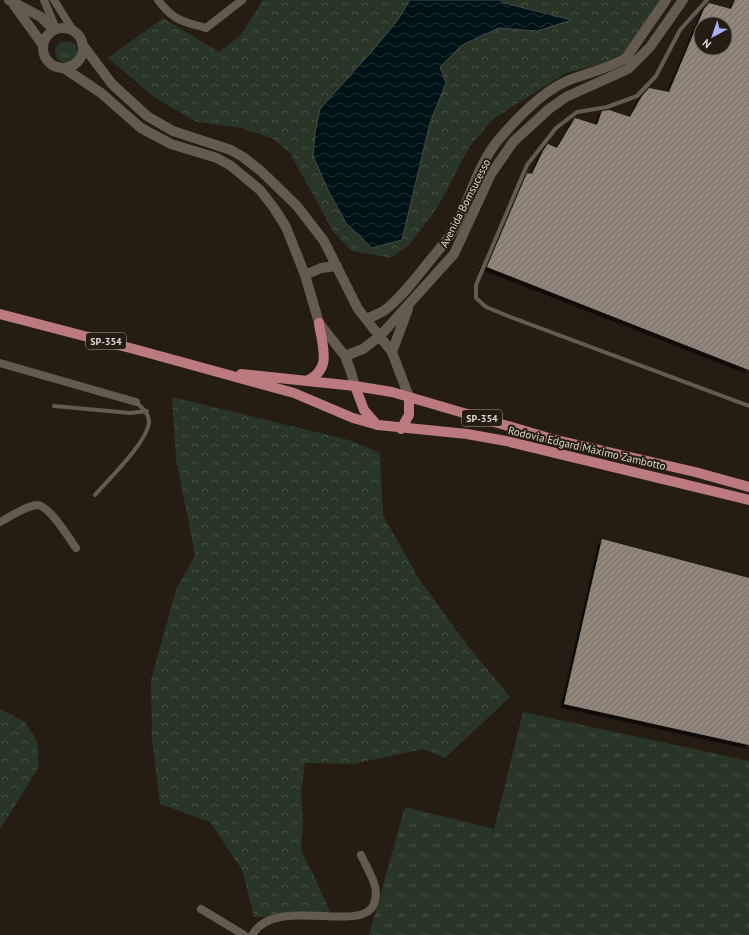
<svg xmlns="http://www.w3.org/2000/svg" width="749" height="935" font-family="'PT Sans',sans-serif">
	<defs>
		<pattern id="grass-tufts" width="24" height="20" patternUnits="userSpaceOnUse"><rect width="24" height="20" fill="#293526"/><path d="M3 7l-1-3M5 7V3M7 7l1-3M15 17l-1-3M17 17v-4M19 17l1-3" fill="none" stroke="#485245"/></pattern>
		<pattern id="forest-crowns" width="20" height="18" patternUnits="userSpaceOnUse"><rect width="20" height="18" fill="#293526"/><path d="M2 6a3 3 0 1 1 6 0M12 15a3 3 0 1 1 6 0" fill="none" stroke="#485245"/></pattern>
		<pattern id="water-waves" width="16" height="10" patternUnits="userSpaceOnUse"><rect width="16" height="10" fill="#001115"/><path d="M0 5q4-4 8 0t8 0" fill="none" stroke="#253336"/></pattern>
		<pattern id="building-hatch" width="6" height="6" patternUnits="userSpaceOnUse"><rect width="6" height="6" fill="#90867b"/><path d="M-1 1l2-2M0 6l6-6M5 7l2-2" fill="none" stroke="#756e66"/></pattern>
		<filter id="shadow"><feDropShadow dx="-3.5" dy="3.5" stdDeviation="0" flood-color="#0009"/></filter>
	</defs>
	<rect width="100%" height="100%" fill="#251d13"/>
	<path fill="url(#grass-tufts)" d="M55 52a11 11 0 1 1 22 0a11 11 0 1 1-22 0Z
		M523,712l226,49v174h-380l36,-128 89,22z"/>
	<path fill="url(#forest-crowns)" d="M263,0h399l-38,53 -23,11 -35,9 -73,46 -23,27 -33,62 -28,37 -18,13 -39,-7 -18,-18 -44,-80 -17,-14 -31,-11 -45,-6 -42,-24 -47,-40 55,-40 56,34 22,-17z
		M172,397l177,43 31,13 3,62 36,64 49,67 42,51 -65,61 -22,-9 -69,15 -49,-1 -4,30 2,28 -2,29 15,30 16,36 -78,1 -12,-47 -32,-48 -50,-18 -8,-65 -1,-59 25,-90 19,-35 -19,-97z
		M0,709l25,13 12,19 2,26 -39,62z"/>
	<path fill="url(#water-waves)" stroke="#434d4e" d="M410,0h90l4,3 68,17 -35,11 -38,-3 -37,17 -22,22 6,16 -16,40 -28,117 -30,8 -26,-25 -18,-33 -15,-34 2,-23 5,-24 52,-58 25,-30z"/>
	<path fill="url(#building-hatch)" fill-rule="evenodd" filter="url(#shadow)" d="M735,0h14v370l-262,-103 40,-94 5,1 11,-23 5,-7 9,4 18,-30 22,7 5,-14 7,-1 21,7 12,-21 7,-8 20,4 35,-83 5,-6 22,6zM701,24h24v24h-24z
		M602,539l147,39v167l-185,-41z"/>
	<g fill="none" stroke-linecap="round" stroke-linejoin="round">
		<path stroke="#645b50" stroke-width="4" d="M707,0l-27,30 -24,46 -19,20 -30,11 -30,5 -21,16 -29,37 -51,120v13l10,9 22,9 241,90
			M54,406l76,7 17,-2
			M95,495c14,-16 53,-54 54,-73 0,-9 -7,-14 -13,-20"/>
		<path stroke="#645b50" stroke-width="8" d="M44,0l12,29
			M54,0l20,32
			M158,0c16,21 24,21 48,28l36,-28
			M0,363l136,39
			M0,522c10,-5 25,-16 37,-17 12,0 32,33 39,43
			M201,909l43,26
			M252,935c24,-41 109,0 122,-31 2,-8 3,-13 0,-21 -3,-9 -9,-19 -13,-28"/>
		<path stroke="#645b50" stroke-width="10" d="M9,0l32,17 13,13
			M14,5l29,40
			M43 48a20 20 0 1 1 40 0a20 20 0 1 1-40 0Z
			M82,44l30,40 35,32 26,15 58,19 12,7 18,14 36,35 27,35 34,68 34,43 17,45
			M64,68l37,25 40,35 30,16 46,14 14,8 29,24 14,18 12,19 19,48 14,48 26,33 6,16 4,14
			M305,275l16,-7 16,-2
			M366,319c7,-3 13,-5 19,-9 18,-14 32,-34 47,-52 7,-9 16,-18 22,-29 16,-30 23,-64 46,-91 18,-21 42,-46 67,-57 20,-8 41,-12 59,-23l40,-58
			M392,352l16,-43
			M345,356l18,-7 17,-13 74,-82 37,-80 22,-32 36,-33 17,-12 62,-28 22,-22 33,-47"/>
		<path stroke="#bb7a7f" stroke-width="10" d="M0,314l134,35 160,44 59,25 25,7 89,9 39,7 243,59
			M241,374l114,12 37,6 160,47 143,33 54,15
			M307,381c26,-13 15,-34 12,-58
			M355,386l9,24 13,15
			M401,429l8,-14v-18"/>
	</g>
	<g text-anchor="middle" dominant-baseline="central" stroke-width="4" stroke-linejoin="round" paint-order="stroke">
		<g fill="#251d13" stroke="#a6a099" stroke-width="1">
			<rect x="86" y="333" width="40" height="16" rx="3"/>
			<rect x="462" y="410" width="40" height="16" rx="3"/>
		</g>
		<g font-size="10" font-weight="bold" fill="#ded8d2">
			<text x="106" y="341">SP-354</text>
			<text x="482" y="418">SP-354</text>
		</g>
		<g font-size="11" fill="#ded8d2" stroke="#251d13">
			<text transform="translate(465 203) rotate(-63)">Avenida Bomsucesso</text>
			<text transform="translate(587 448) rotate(13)">Rodovia Edgard Máximo Zambotto</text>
		</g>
	</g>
	<g transform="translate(713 36) rotate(220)"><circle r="19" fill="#251d13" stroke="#6f685f"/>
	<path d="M0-3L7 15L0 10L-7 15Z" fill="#a7b1fc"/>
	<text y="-6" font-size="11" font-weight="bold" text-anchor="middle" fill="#ded8d2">N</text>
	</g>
</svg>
